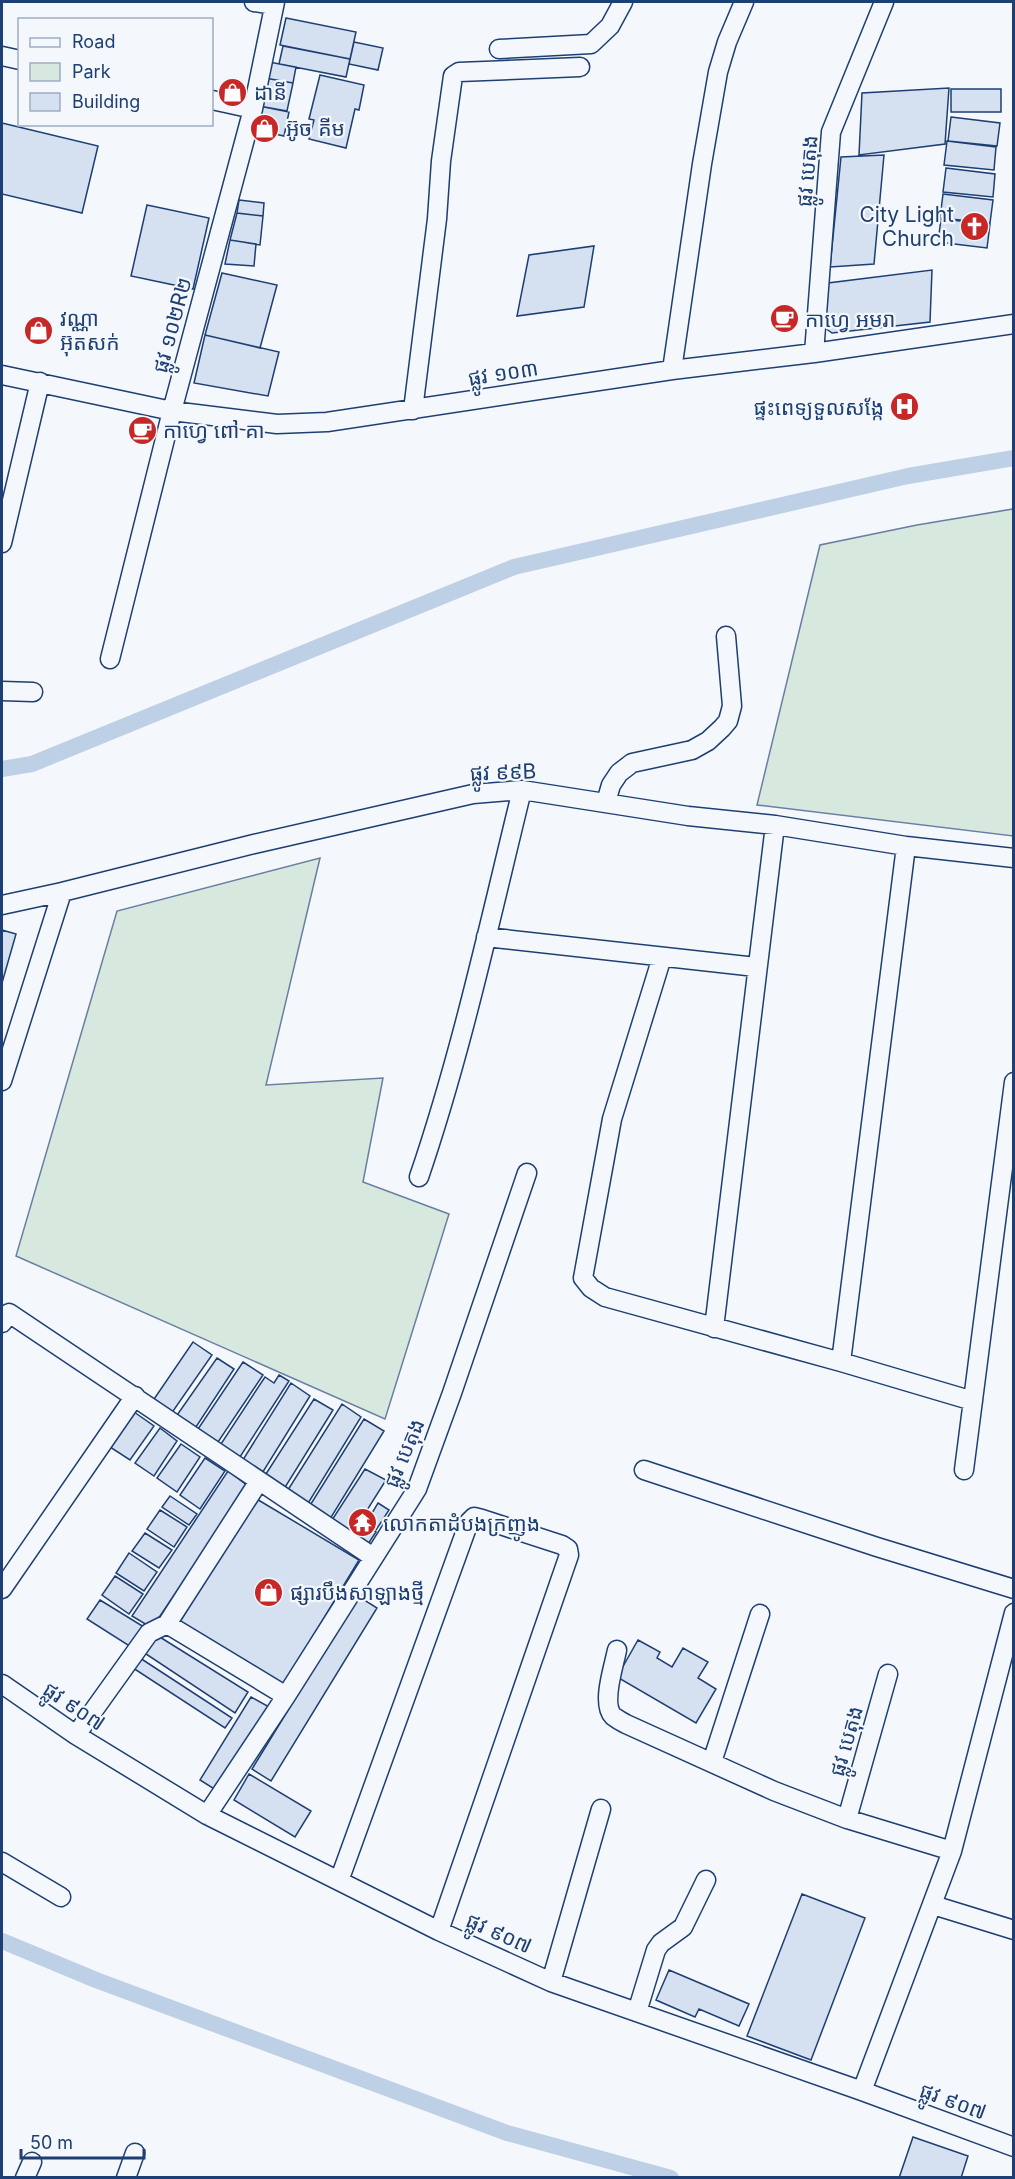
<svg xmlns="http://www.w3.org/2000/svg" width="1015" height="2179" font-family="Inter,'Noto Sans Khmer',sans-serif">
	<rect width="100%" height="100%" fill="#f4f7fb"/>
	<path fill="#d7e8df" stroke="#687fa3" stroke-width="1.5" d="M1013,509v327l-256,-31 63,-260 97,-20z
		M320,858l-54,227 117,-7 -20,104 86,32 -64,205 -369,-163 101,-345z"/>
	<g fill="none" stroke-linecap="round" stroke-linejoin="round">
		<path stroke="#bed0e5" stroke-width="16" d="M2,769l30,-5 482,-197 394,-91 106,-18
			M2,1941l94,39 411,153 164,45"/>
	</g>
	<path fill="#d5e0f0" stroke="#1d3f73" stroke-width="1.5" d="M286,18l70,14 -6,27 -70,-14z
		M354,42l29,6 -5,22 -29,-6z
		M283,46l67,13 -4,18 -67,-13z
		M269,62l27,5 -3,16 -28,-5z
		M320,75l44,10 -5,25 -4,-1 -9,39 -37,-9 5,-19 -5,-1z
		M265,78l28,5 -6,28 -28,-5z
		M949,88l-4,56 -86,11 3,-62z
		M951,89h50v23h-50z
		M259,106l30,6 -5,24 -31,-7z
		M951,117l49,6 -3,23 -49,-5z
		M2,123l96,23 -16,67 -80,-19z
		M947,141l49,6 -2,23 -50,-5z
		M884,155l-10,109 -44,3 11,-110z
		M946,168l49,6 -2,23 -50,-5z
		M943,194l50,6 -3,23 -50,-5z
		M239,200l25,3 -1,13 -26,-3z
		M147,205l62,13 -16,71 -62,-13z
		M237,213l26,3 -3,29 -30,-5z
		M941,219l49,5 -3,24 -49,-6z
		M230,240l26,4 -2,22 -29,-2z
		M594,246l-10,61 -67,9 12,-61z
		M932,270l-2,52 -98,11 -7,-5 3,-45z
		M222,273l55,12 -17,63 -55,-13z
		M205,335l74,17 -11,44 -74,-13z
		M2,930l14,4 -14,49z
		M193,1342l19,13 -41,59 -19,-12z
		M217,1358l17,11 -40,61 -19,-12z
		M243,1362l20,13 -47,70 -20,-13z
		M279,1375l10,6 -51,79 -19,-13 46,-70 9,6z
		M291,1383l19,13 -49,79 -20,-12z
		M314,1399l19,11 -49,79 -20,-12z
		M342,1404l19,13 -54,88 -21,-12z
		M134,1412l20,14 -24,34 -20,-13z
		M364,1419l20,12 -54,88 -21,-12z
		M160,1428l17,13 -23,35 -19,-13z
		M181,1444l19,13 -23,35 -20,-14z
		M205,1458l20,13 -25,38 -20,-14z
		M365,1469l21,11 -34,54 -20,-14z
		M228,1471l20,15 -96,142 -20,-12z
		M170,1496l27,18 -8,11 -27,-18z
		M255,1498l104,62 -76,126 -104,-63z
		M378,1503l11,7 -13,20 -10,-7z
		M160,1510l27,17 -13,20 -27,-18z
		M364,1525l12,7 -8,12 -12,-7z
		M145,1533l27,17 -13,18 -27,-17z
		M129,1553l28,19 -13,19 -28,-18z
		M115,1576l28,18 -14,20 -27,-19z
		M358,1596l19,12 -106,173 -19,-12z
		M100,1600l44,27 -13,20 -44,-28z
		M155,1634l93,58 -13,21 -92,-61z
		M638,1640l22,12 -3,6 15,9 11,-19 25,14 -10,16 18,11 -20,34 -79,-46z
		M140,1658l92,60 -7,10 -92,-60z
		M251,1697l20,11 -52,84 -19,-12z
		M249,1774l62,37 -16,26 -61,-37z
		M802,1894l63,24 -54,142 -64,-24z
		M669,1970l80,34 -10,22 -40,-17 -4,8 -39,-17z
		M913,2137l55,19 -7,22h-62z"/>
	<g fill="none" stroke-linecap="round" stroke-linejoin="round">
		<defs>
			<path id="minor" d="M254,2l20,3
				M499,49l92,-5 19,-18 13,-24
				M2,56l18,4
				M212,100l41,9
				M814,353l17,-221 53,-130
				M672,370l30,-206 16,-92 9,-30 17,-40
				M2,375l170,36 105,13 50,-2 345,-52 142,-17 200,-29
				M413,410l24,-191 4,-58 12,-85 6,-4 121,-5
				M2,543l38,-161
				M110,659l62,-248 81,-302 22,-107
				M2,691l31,1
				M606,802l5,-17 8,-12 13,-10 60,-13 16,-9 14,-13 6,-7 4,-15 -6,-70
				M2,905l60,-13 192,-48 219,-50 49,-4 166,26 87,9 131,21 108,12
				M486,937l270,30
				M662,957l-50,162 -29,159 8,10 14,9 236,65 132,39
				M2,1081l60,-189
				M419,1177c43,-126 71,-257 103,-387
				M2,1323l7,-10 364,244
				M714,1328l61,-503
				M841,1362l65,-516
				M644,1470l233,77 137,42
				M964,1470l50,-388
				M2,1589l133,-193
				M167,1624l119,72
				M617,1650c-3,16 -16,53 -4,66 4,3 9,6 13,8l148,67 73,28 105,32
				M2,1684l74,51 131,80 232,116 112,51 311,109 152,56
				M76,1735l73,-102 18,-9 92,-143
				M712,1762l48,-148
				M207,1815l79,-119 131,-207 35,-96 75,-220
				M847,1819l41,-145
				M2,1862l59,35
				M339,1881l130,-359 5,-5 8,2 80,26 6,4 1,6 -130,376
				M933,1905l81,25
				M551,1982l50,-173
				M637,2012l19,-62 5,-7 22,-16 23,-47
				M862,2091l90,-240 62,-238
				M25,2178l7,-16
				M126,2178l9,-25"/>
		</defs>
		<use href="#minor" stroke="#1d3f73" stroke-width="21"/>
		<use href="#minor" stroke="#f4f7fb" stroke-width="18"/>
	</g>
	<defs>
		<symbol id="shop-disc" viewBox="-11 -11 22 22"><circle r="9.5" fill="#c62828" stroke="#f4f7fb"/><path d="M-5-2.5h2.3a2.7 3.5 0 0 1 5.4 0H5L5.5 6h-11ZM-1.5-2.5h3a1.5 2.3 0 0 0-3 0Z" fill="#fff"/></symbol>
		<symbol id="church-disc" viewBox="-11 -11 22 22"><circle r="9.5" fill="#c62828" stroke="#f4f7fb"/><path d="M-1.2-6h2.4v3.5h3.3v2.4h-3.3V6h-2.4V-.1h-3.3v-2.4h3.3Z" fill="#fff"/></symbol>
		<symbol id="cafe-disc" viewBox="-11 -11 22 22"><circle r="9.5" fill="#c62828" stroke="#f4f7fb"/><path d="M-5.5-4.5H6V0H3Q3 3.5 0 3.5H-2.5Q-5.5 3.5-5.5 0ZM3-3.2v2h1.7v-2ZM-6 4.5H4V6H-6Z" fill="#fff"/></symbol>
		<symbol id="hospital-disc" viewBox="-11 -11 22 22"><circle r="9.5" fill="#c62828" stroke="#f4f7fb"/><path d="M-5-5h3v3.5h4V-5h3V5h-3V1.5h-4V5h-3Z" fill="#fff"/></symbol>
		<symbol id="temple-disc" viewBox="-11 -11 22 22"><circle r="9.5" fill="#c62828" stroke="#f4f7fb"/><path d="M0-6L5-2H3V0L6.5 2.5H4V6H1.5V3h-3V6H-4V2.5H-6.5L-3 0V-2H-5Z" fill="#fff"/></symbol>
	</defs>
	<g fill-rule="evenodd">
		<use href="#shop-disc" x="216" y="76" width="33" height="33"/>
		<use href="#shop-disc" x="248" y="112" width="33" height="33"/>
		<use href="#church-disc" x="958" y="210" width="33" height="33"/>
		<use href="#cafe-disc" x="768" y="302" width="33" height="33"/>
		<use href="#shop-disc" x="22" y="314" width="33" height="33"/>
		<use href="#hospital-disc" x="888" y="390" width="33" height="33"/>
		<use href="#cafe-disc" x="126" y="414" width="33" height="33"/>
		<use href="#temple-disc" x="346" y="1506" width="33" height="33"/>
		<use href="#shop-disc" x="252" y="1576" width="33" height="33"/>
	</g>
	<g text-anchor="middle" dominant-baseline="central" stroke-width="4.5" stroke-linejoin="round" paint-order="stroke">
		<g font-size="21" fill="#1d3f73" stroke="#f4f7fb" text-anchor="start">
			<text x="254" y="92">ដានី</text>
			<text x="286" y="128">អ៊ូច គីម</text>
			<text x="954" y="214" text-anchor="end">City Light<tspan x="954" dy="24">Church</tspan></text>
			<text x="60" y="318">វណ្ណា<tspan x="60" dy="24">អ៊ុតសក់</tspan></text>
			<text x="805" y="319">កាហ្វេ អមរា</text>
			<text x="884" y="407" text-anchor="end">ផ្ទះពេទ្យទួលសង្កែ</text>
			<text x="163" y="430">កាហ្វេ ពៅ គា</text>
			<text x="383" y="1523">លោកតាដំបងក្រញូង</text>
			<text x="290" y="1592">ផ្សារបឹងសាឡាងថ្មី</text>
		</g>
		<g font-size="21" fill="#1d3f73" stroke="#f4f7fb">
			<text transform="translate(807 171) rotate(-85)">ផ្លូវ បេតុង</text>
			<text transform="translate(172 325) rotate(-75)">ផ្លូវ ១០២R២</text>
			<text transform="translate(503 373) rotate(-9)">ផ្លូវ ១០៣</text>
			<text transform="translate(503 772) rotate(-2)">ផ្លូវ ៩៩B</text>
			<text transform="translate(404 1453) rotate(-67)">ផ្លូវ បេតុង</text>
			<text transform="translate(74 1706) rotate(34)">ផ្លូវ ៩០៧</text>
			<text transform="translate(846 1741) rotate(-74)">ផ្លូវ បេតុង</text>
			<text transform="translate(499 1933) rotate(24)">ផ្លូវ ៩០៧</text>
			<text transform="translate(953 2101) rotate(20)">ផ្លូវ ៩០៧</text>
		</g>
	</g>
	<rect width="1015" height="2179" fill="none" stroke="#1d3f73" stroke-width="6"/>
	<rect x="18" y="18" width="195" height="108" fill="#f4f7fb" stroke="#9eadc5" stroke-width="1.5"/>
	<rect x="30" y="38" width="30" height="9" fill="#f4f7fb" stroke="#9eadc5" stroke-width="1.5"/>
	<text x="72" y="48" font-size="18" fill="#1d3f73">Road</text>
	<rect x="30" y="63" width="30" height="18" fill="#d7e8df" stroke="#9eadc5" stroke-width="1.5"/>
	<text x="72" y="78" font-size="18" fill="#1d3f73">Park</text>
	<rect x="30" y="93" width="30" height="18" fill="#d5e0f0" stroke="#9eadc5" stroke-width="1.5"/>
	<text x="72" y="108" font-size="18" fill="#1d3f73">Building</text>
	<path d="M21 2149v9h123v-9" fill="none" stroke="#1d3f73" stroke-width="3"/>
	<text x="30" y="2149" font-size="18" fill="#1d3f73" stroke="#f4f7fb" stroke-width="4.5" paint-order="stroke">50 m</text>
</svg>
